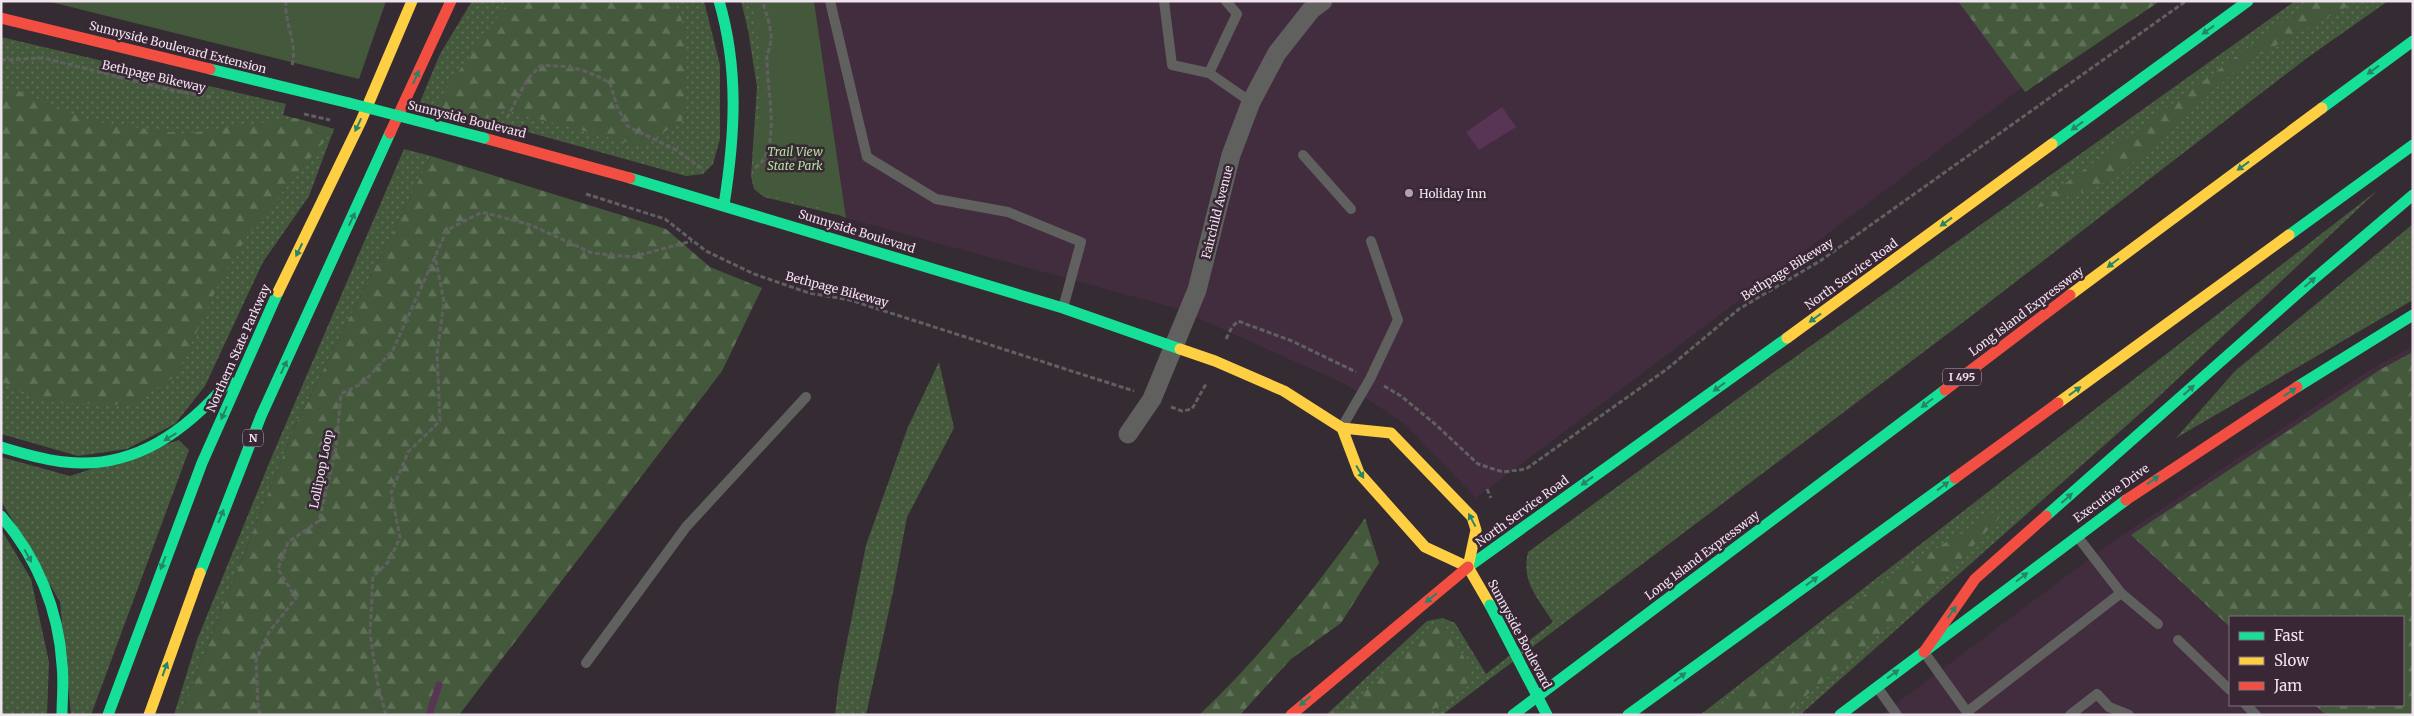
<svg xmlns="http://www.w3.org/2000/svg" width="2414" height="716" font-family="Merriweather,serif">
	<defs>
		<pattern id="grass-dots" width="8" height="8" patternUnits="userSpaceOnUse" patternTransform="scale(1.25)"><rect width="8" height="8" fill="#44593c"/><path d="M2 2h.1M6 6h.1" fill="none" stroke="#5f7158" stroke-width="1.8" stroke-linecap="round"/></pattern>
		<pattern id="forest-firs" width="22" height="20" patternUnits="userSpaceOnUse" patternTransform="scale(1.25)"><rect width="22" height="20" fill="#44593c"/><path d="M5 1l3.5 6h-7zM16 11l3.5 6h-7z" fill="#5f7158"/></pattern>
	</defs>
	<rect width="100%" height="100%" fill="#352b33"/>
	<path fill="#412d3e" fill-rule="evenodd" d="M814,1h1323l-661,497 -70,-73 -61,-41 -170,-76 -329,-90z
		M2413,346v369h-532l228,-171 262,-175zM2230,617h173v88h-173z"/>
	<path fill="url(#grass-dots)" d="M472,1h232l16,64v74l-7,25 -10,10 -17,2 -266,-74 20,-48z
		M741,1h14l56,193 27,21 -74,-18 -10,-8 -3,-13 6,-89 -9,-57z
		M2295,1h93l-81,57 -333,256 -532,401h-116l101,-94 16,-3 12,5 31,51 67,-52c-15,-24 -32,-40 -25,-70l246,-180z
		M1,37l285,67 -3,11 51,14 -25,67 -46,66 -58,124 -30,38 -48,25 -49,7 -77,-22z
		M404,149l27,7 -136,270 -115,289h-6l23,-75 75,-184z
		M2378,190l-226,213 -352,312h-100z
		M2413,224v76l-237,138 59,-67z
		M939,362l15,66 -47,89 -14,75 -27,123h-31l4,-33 27,-137 42,-118z
		M179,440l10,10 -98,265h-20l-11,-113 -59,-101v-44l69,19z
		M1,529l30,50 18,83 -2,53h-45z"/>
	<path fill="url(#forest-firs)" d="M509,1h166l9,25 3,49 -5,46 -41,25 -140,-37 -18,11 -49,-14z
		M1958,1h202l-135,91z
		M2311,1h46l-113,62 -128,115 -89,34z
		M14,89l75,32 94,13 112,-16 39,11 -85,104 -28,46 -44,96 -46,30 -87,-3 -43,-21v-282z
		M431,156l235,73 44,38 52,21 -40,83 -263,344h-279l115,-289z
		M2413,352v363h-87l-11,-10h88v-88h-173v10l-99,-92 250,-166z
		M2000,508l-1,10 -67,72 -149,125h-75l160,-123z
		M1365,518l14,45 -38,60 -50,36 -51,56h-41c63,-60 116,-126 166,-197z
		M1443,622l29,49 -8,19 -40,25h-85l14,-11 40,-42z"/>
	<path fill="#44593c" d="M47,1h339l-27,78z
		M752,1h62l32,217 -24,-10 -56,-13 -9,-4c-9,-33 3,-64 4,-97 1,-32 -3,-62 -9,-93z"/>
	<path fill="#583554" d="M1502,107l14,20 -37,23 -13,-18z"/>
	<g fill="none" stroke-linecap="round" stroke-linejoin="round">
		<path stroke="#583554" stroke-width="7" d="M429,715l10,-30"/>
		<path stroke="#616061" stroke-width="3" stroke-dasharray="5 2.5" stroke-linecap="butt" d="M286,1c-2,22 12,43 6,64
			M1,60l43,-2 126,32 41,7
			M507,118l20,-38 13,-14c26,-2 48,4 70,17l7,23 10,20 49,24 28,20
			M755,168c28,-18 11,-81 12,-110 1,-8 5,-16 4,-23 -1,-11 -5,-23 -9,-34
			M586,194l79,25 41,32 48,23 55,19 41,7 284,91
			M1226,339l6,-12 6,-6 54,20 64,31
			M1384,386l17,10 34,28 43,40 25,8 23,-3 141,-100 72,-60 81,-48 366,-260
			M1171,407l11,4 10,-2 14,-25
			M1487,489l4,9
			M260,715l-2,-8 -2,-47 13,-28 27,-34 -18,-29 10,-27 31,-21 17,-73 5,-54 22,-11 30,-33 54,-120 35,-18 49,13 61,28 40,4 60,-16
			M386,715l-9,-34 -7,-48 3,-56 17,-17 10,-23 -9,-44 17,-41 32,-31 -3,-67 7,-52 -9,-46"/>
		<path stroke="#60605f" stroke-width="10" d="M830,1l37,156 69,42 72,13 73,30 -18,66
			M1164,1l8,64 37,8 42,29
			M1209,73l28,-59 -11,-13
			M1303,155l48,54
			M1342,427l28,-48 28,-59 -27,-79
			M2077,536l44,57 37,31
			M2178,640l52,50
			M1924,652l43,60 154,-119
			M586,663l100,-136 120,-130
			M1877,687l20,28
			M2246,705l10,10
			M2070,715l27,-21 12,13 20,8"/>
		<path stroke="#60605f" stroke-width="19" d="M1128,434l24,-35 45,-109 34,-135 20,-53 26,-49 34,-43 12,-9"/>
		<path stroke="#16e098" stroke-width="11" d="M719,1c20,68 16,134 5,204
			M210,69l139,34
			M2322,108l91,-67
			M2052,144l196,-143
			M630,178l433,130 117,41
			M2289,235l124,-90
			M2297,387l116,-72
			M1,447c21,6 42,13 64,15 69,8 121,-31 164,-81
			M1,516c36,41 58,95 61,149 2,17 0,33 0,50
			M2046,516l268,-237 99,-84
			M1468,567l319,-229
			M200,573l61,-157 129,-283
			M108,715l94,-252 76,-171
			M1513,715l432,-325
			M1628,715l327,-237
			M1840,715l286,-215"/>
		<path stroke="#ffcf43" stroke-width="11" d="M278,292l83,-171 51,-120
			M2070,295l252,-187
			M1787,338l265,-194
			M1180,349l35,12 69,30 58,37 49,5 81,84 4,13 -8,37
			M2058,403l231,-168
			M1342,428l17,45 66,74 43,20 22,38
			M149,715l51,-142"/>
		<path stroke="#f24e42" stroke-width="11" d="M1,18l209,51
			M390,133l61,-132
			M484,138l146,40
			M1945,390l125,-95
			M1955,478l103,-75
			M2126,500l171,-113
			M1924,652l51,-73 71,-63
			M1291,715l177,-148"/>
		<path stroke="#616061" stroke-width="3" stroke-dasharray="5 2.5" stroke-linecap="butt" d="M304,114l26,6"/>
		<path stroke="#16e098" stroke-width="11" d="M349,103l135,35
			M1490,605l57,110"/>
	</g>
	<defs><path id="oneway-solid" d="M-6-.8H1V-3.2L6.5 0L1 3.2V.8H-6Z" transform="scale(1.25)"/></defs>
	<g fill="#288467">
		<use href="#oneway-solid" transform="translate(2208 30) rotate(144)"/>
		<use href="#oneway-solid" transform="translate(2373 70) rotate(144)"/>
		<use href="#oneway-solid" transform="translate(416 77) rotate(-66)"/>
		<use href="#oneway-solid" transform="translate(358 125) rotate(115)"/>
		<use href="#oneway-solid" transform="translate(2077 126) rotate(144)"/>
		<use href="#oneway-solid" transform="translate(2243 166) rotate(144)"/>
		<use href="#oneway-solid" transform="translate(352 219) rotate(-65)"/>
		<use href="#oneway-solid" transform="translate(1946 222) rotate(144)"/>
		<use href="#oneway-solid" transform="translate(299 250) rotate(116)"/>
		<use href="#oneway-solid" transform="translate(2113 263) rotate(143)"/>
		<use href="#oneway-solid" transform="translate(2310 282) rotate(-41)"/>
		<use href="#oneway-solid" transform="translate(1815 318) rotate(144)"/>
		<use href="#oneway-solid" transform="translate(284 367) rotate(-65)"/>
		<use href="#oneway-solid" transform="translate(1719 387) rotate(144)"/>
		<use href="#oneway-solid" transform="translate(2189 390) rotate(-42)"/>
		<use href="#oneway-solid" transform="translate(2075 391) rotate(-36)"/>
		<use href="#oneway-solid" transform="translate(2290 392) rotate(-33)"/>
		<use href="#oneway-solid" transform="translate(1927 403) rotate(143)"/>
		<use href="#oneway-solid" transform="translate(224 413) rotate(114)"/>
		<use href="#oneway-solid" transform="translate(170 437) rotate(149)"/>
		<use href="#oneway-solid" transform="translate(1360 472) rotate(59)"/>
		<use href="#oneway-solid" transform="translate(2153 480) rotate(-36)"/>
		<use href="#oneway-solid" transform="translate(1587 481) rotate(144)"/>
		<use href="#oneway-solid" transform="translate(1943 486) rotate(-36)"/>
		<use href="#oneway-solid" transform="translate(2067 498) rotate(-42)"/>
		<use href="#oneway-solid" transform="translate(221 516) rotate(-68)"/>
		<use href="#oneway-solid" transform="translate(1472 520) rotate(-118)"/>
		<use href="#oneway-solid" transform="translate(28 556) rotate(61)"/>
		<use href="#oneway-solid" transform="translate(163 563) rotate(111)"/>
		<use href="#oneway-solid" transform="translate(2022 577) rotate(-37)"/>
		<use href="#oneway-solid" transform="translate(1812 581) rotate(-36)"/>
		<use href="#oneway-solid" transform="translate(1431 598) rotate(140)"/>
		<use href="#oneway-solid" transform="translate(1952 612) rotate(-55)"/>
		<use href="#oneway-solid" transform="translate(165 669) rotate(-70)"/>
		<use href="#oneway-solid" transform="translate(1893 674) rotate(-36)"/>
		<use href="#oneway-solid" transform="translate(1680 677) rotate(-36)"/>
		<use href="#oneway-solid" transform="translate(1305 701) rotate(140)"/>
	</g>
	<circle fill="#aea3ac" stroke="#392736" stroke-width="2" cx="1409" cy="193" r="5"/>
	<g text-anchor="middle" dominant-baseline="central" stroke-width="5" stroke-linejoin="round" paint-order="stroke">
		<g fill="#392736" stroke="#b8abb6" stroke-width="1">
			<rect x="1943" y="368.5" width="38" height="17" rx="4"/>
			<rect x="243" y="429.5" width="20" height="17" rx="4"/>
		</g>
		<g font-size="11" font-weight="bold" fill="#efe3ed">
			<text x="1962" y="377">I 495</text>
			<text x="253" y="438">N</text>
		</g>
		<g font-size="12" fill="#efe3ed" stroke="#392736">
			<text transform="translate(178 47) rotate(14)">Sunnyside Boulevard Extension</text>
			<text transform="translate(154 76) rotate(13)">Bethpage Bikeway</text>
			<text transform="translate(467 119) rotate(14)">Sunnyside Boulevard</text>
			<text transform="translate(1217 212) rotate(-76)">Fairchild Avenue</text>
			<text transform="translate(857 231) rotate(17)">Sunnyside Boulevard</text>
			<text transform="translate(1787 269) rotate(-32)">Bethpage Bikeway</text>
			<text transform="translate(1851 274) rotate(-36)">North Service Road</text>
			<text transform="translate(837 289) rotate(15)">Bethpage Bikeway</text>
			<text transform="translate(2026 311) rotate(-37)">Long Island Expressway</text>
			<text transform="translate(238 348) rotate(-66)">Northern State Parkway</text>
			<text transform="translate(321 469) rotate(-79)">Lollipop Loop</text>
			<text transform="translate(2111 493) rotate(-36)">Executive Drive</text>
			<text transform="translate(1522 511) rotate(-36)">North Service Road</text>
			<text transform="translate(1702 555) rotate(-37)">Long Island Expressway</text>
			<text transform="translate(1520 634) rotate(62)">Sunnyside Boulevard</text>
		</g>
		<g font-size="12" font-style="italic" fill="#b0e19e" stroke="#392736">
			<text x="795" y="151">Trail View<tspan x="795" dy="14">State Park</tspan></text>
		</g>
		<g font-size="12" fill="#efe3ed" stroke="#392736" text-anchor="start">
			<text x="1419" y="193">Holiday Inn</text>
		</g>
	</g>
	<rect width="2414" height="716" fill="none" stroke="#efe3ed" stroke-width="5"/>
	<rect x="2229" y="616" width="175" height="90" fill="#392736" stroke="#82727f"/>
	<rect x="2239" y="632" width="25" height="8" fill="#16e098" stroke="#82727f"/>
	<text x="2274" y="641" font-size="15" fill="#efe3ed">Fast</text>
	<rect x="2239" y="657" width="25" height="8" fill="#ffcf43" stroke="#82727f"/>
	<text x="2274" y="666" font-size="15" fill="#efe3ed">Slow</text>
	<rect x="2239" y="682" width="25" height="8" fill="#f24e42" stroke="#82727f"/>
	<text x="2274" y="691" font-size="15" fill="#efe3ed">Jam</text>
</svg>
